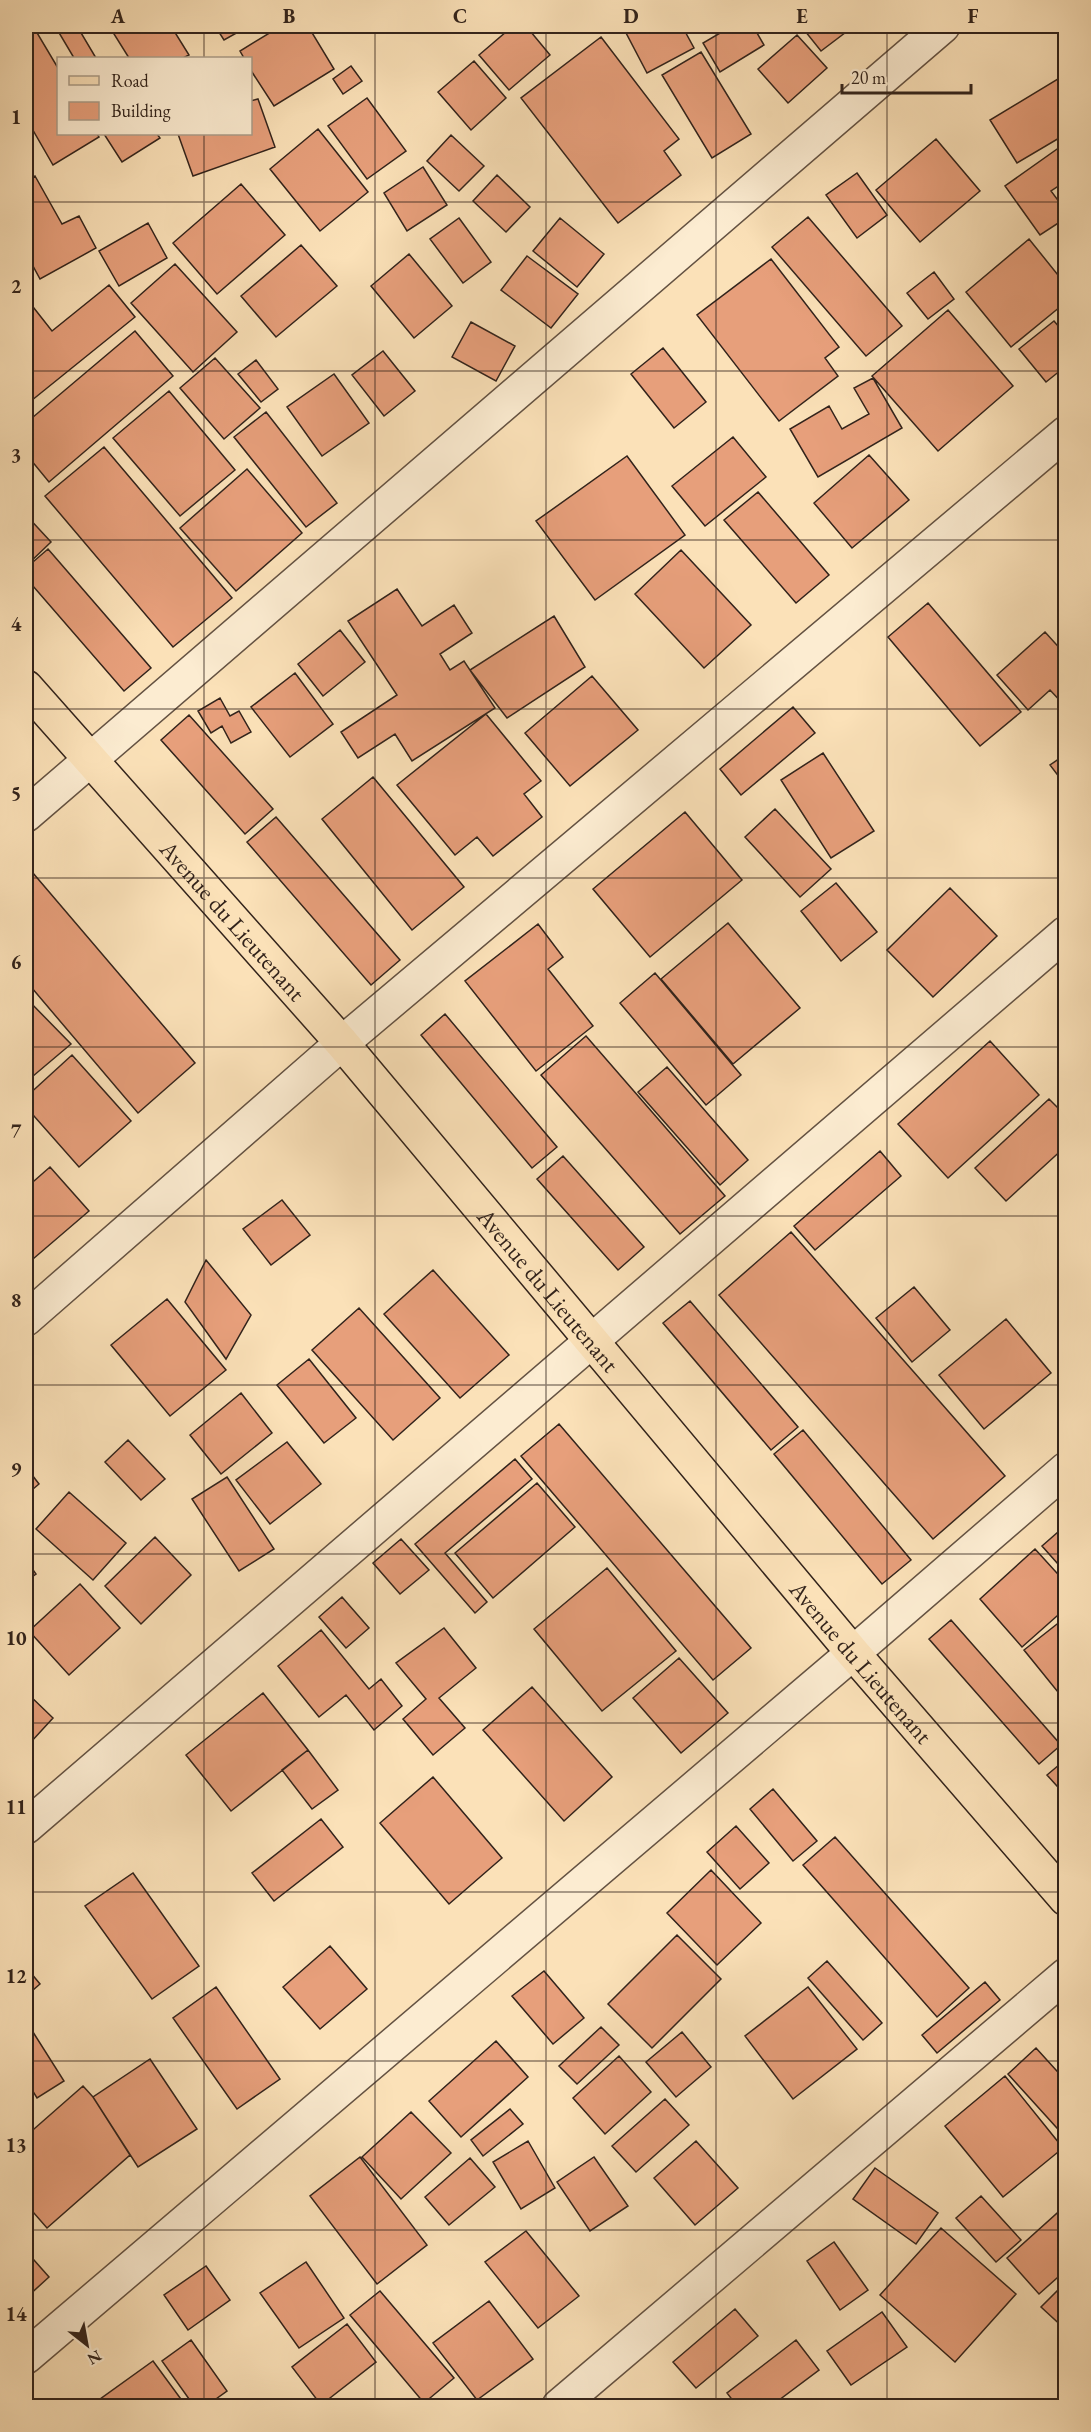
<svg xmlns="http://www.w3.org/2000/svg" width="1091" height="2432" font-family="'EB Garamond',serif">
	<rect width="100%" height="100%" fill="#fbe1b8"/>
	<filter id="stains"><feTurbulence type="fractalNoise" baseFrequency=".00333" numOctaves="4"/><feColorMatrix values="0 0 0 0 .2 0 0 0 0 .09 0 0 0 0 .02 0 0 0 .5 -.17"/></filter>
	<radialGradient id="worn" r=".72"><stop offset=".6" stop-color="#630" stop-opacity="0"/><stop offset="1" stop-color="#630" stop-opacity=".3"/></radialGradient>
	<path fill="#e79f7b" stroke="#32231b" stroke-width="1.5" d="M26,26h7l25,42v66h39l2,3 -46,28 -27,-47z
		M55,26h22l19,32h-22z
		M109,26h62l18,29 -6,3h-54z
		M215,26h34l-25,14z
		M281,26h27l26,43 -60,37 -24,-37v-11h-6l-4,-7z
		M420,26h19l-16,7z
		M513,26h13l24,29 -41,35 -30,-35z
		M631,26h51l12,22 -47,25 -23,-44z
		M732,26h21l11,19 -44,27 -17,-29z
		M801,26h53l-33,25z
		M797,35l30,33 -39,35 -30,-34z
		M601,37l78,102 -15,12 17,24 -63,48 -97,-125z
		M701,52l50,82 -39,24 -50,-83z
		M474,61l32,37 -35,32 -33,-38z
		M351,66l11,15 -19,13 -10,-15z
		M1066,74v60l-49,29 -27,-43z
		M367,98l39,53 -39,28 -39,-53z
		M258,99l17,48 -82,29 -15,-42h72v-33z
		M318,129l50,63 -48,39 -50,-62z
		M104,134h53l3,4 -38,24z
		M451,135l33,31 -25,25 -32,-30z
		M936,139l44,52 -60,51 -44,-52z
		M1060,147l6,8v26l-15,10 15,20v7l-26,17 -35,-49z
		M423,167l24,38 -40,26 -23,-38z
		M857,173l30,42 -30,23 -31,-43z
		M497,175l33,32 -24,25 -33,-31z
		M35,176l27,48 17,-8 17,32 -56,31 -14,-26v-72z
		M241,184l44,51 -68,59 -44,-51z
		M808,217l94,109 -36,30 -94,-109z
		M459,218l32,44 -28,21 -33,-44z
		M560,218l44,36 -27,33 -44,-36z
		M148,223l19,35 -48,28 -20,-35z
		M1029,239l37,46v17l-55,45 -45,-55z
		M301,245l36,41 -61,51 -35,-41z
		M409,254l43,52 -38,32 -43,-52z
		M527,256l51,38 -27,34 -50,-38z
		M771,259l68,88 -14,11 13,18 -59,45 -82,-106z
		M175,264l62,68 -44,40 -62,-69z
		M934,272l20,27 -26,20 -21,-26z
		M109,285l26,32 -109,88v-107l26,33z
		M948,310l65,76 -75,65 -66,-75z
		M1054,321l12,14v31l-20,16 -27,-33z
		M471,322l44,24 -19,35 -44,-24z
		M135,331l38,45 -124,106 -23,-28v-31z
		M663,348l43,54 -32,26 -43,-54z
		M383,351l32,40 -31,25 -32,-41z
		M215,358l45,50 -36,31 -44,-51z
		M256,360l22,29 -17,13 -23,-28z
		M334,374l35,49 -47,33 -35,-49z
		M873,378l29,50 -84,49 -28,-48 39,-23 13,23 27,-15 -15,-26z
		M169,391l66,79 -55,46 -67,-78z
		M266,412l71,91 -31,24 -72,-90z
		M733,437l33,40 -61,49 -33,-40z
		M104,447l128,151 -59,49 -128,-151z
		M869,455l40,45 -57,48 -38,-45z
		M627,456l58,79 -90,65 -59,-79z
		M247,469l55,64 -66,58 -56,-63z
		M758,492l71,83 -33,28 -72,-83z
		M26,515l25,27 -25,24z
		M48,549l103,119 -27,23 -98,-113v-10z
		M681,550l70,75 -47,43 -69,-74z
		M397,589l25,37 32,-21 18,28 -32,21 10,16 14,-9 31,47 -83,53 -17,-27 -37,24 -17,-26 56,-37 -49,-74z
		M928,603l93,109 -41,34 -92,-109z
		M554,616l31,51 -78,51 -37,-48z
		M340,630l25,32 -42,34 -25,-32z
		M1045,632l19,21 2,-2v56l-16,-17 -22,20 -31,-35z
		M295,673l38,51 -43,33 -39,-50z
		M592,676l46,54 -68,56 -45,-53z
		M220,698l10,18 9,-5 12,21 -20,11 -9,-17 -11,7 -13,-22z
		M793,707l22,26 -74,62 -21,-26z
		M486,714l55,67 -17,13 18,23 -49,39 -16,-19 -22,18 -58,-70z
		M189,715l84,94 -28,25 -84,-94z
		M823,753l51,78 -43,27 -50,-78z
		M1066,754v32l-16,-21z
		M373,777l91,110 -52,43 -90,-111z
		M775,809l56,60 -31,28 -55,-60z
		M685,812l57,68 -92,77 -57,-68z
		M276,817l124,143 -29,25 -124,-143z
		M27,866l168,197 -57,50 -112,-132z
		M836,883l41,49 -36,29 -40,-50z
		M950,888l47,48 -64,61 -46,-47z
		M728,923l72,85 -67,56 -72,-85z
		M538,924l25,33 -15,12 45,57 -57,45 -71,-90z
		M655,973l86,102 -35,30 -86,-102z
		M26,998l45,46 -45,38z
		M445,1014l112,133 -25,21 -111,-133z
		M586,1036l139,160 -45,38 -139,-159z
		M990,1041l49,54 -91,83 -50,-54z
		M72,1055l59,66 -52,46 -53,-60v-10z
		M667,1067l81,93 -28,25 -82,-93z
		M1049,1099l17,17v30l-60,55 -31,-33z
		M880,1151l21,25 -86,74 -21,-24z
		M563,1156l81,91 -26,23 -81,-91z
		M50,1167l39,44 -56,48 -7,-9v-62z
		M282,1200l28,35 -39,30 -28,-36z
		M791,1232l214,244 -72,63 -214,-244z
		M206,1260l45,55 -25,44 -41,-57z
		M433,1270l76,85 -49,43 -76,-84z
		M914,1287l36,43 -38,32 -36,-44z
		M167,1299l59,71 -56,46 -59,-71z
		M690,1301l108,126 -27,23 -108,-127z
		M359,1308l81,90 -47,42 -81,-90z
		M1006,1319l45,54 -67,56 -45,-54z
		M309,1359l47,59 -32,25 -47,-58z
		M241,1393l31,40 -51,41 -31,-39z
		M559,1424l192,224 -38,32 -192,-224z
		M803,1430l108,130 -29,24 -108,-130z
		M128,1440l37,39 -24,21 -36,-38z
		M287,1442l34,42 -51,40 -34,-44z
		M515,1459l17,20 -87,74 42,49 -12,11 -60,-69z
		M26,1467l13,17 -13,11z
		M227,1477l47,72 -35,22 -47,-72z
		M537,1483l38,44 -82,71 -38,-45z
		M69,1492l57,51 -33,37 -57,-51z
		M1066,1525v48l-24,-27z
		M155,1537l36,38 -50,49 -36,-38z
		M401,1539l28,31 -29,24 -27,-31z
		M1035,1549l31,34v25l-44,39 -42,-48z
		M26,1560l10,14 -10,7z
		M607,1568l69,83 -74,60 -68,-82z
		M80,1584l40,44 -51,47 -40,-44z
		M342,1597l27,31 -23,20 -27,-31z
		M1066,1617v85l-42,-52z
		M951,1620l110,125 -22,19 -110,-125z
		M444,1628l32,40 -37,30 26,30 -32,27 -30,-36 23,-20 -30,-36z
		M321,1630l48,59 12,-10 21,27 -28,24 -28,-35 -27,22 -41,-51z
		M679,1658l49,55 -47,40 -48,-55z
		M532,1687l80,90 -48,44 -81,-91z
		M26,1692l27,26 -22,24 -5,-5z
		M263,1693l45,57 -77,61 -45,-56z
		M308,1750l30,40 -26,19 -30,-39z
		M1066,1759v37l-19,-21z
		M433,1777l69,81 -53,46 -69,-81z
		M773,1789l44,52 -24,20 -43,-52z
		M321,1819l22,28 -69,54 -22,-28z
		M736,1826l33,37 -29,26 -33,-37z
		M835,1837l134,151 -32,29 -134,-152z
		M711,1870l50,53 -44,42 -50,-52z
		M133,1873l66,93 -47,33 -67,-93z
		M677,1935l44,44 -69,69 -44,-44z
		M330,1946l37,43 -47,40 -37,-42z
		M827,1961l55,62 -19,17 -55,-62z
		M26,1967l14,17 -14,12z
		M544,1971l40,47 -31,26 -41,-48z
		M985,1982l15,18 -63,53 -15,-18z
		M216,1987l64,92 -43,30 -64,-91z
		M808,1987l49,62 -64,50 -48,-63z
		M601,2027l18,18 -42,39 -18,-18z
		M33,2032l31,49 -27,17 -11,-18v-43z
		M682,2032l29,35 -35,30 -30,-35z
		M496,2041l32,36 -67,60 -32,-36z
		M1036,2048l30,33v57l-58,-64z
		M619,2056l32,36 -46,42 -32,-36z
		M150,2059l47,70 -59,38 -45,-70z
		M1005,2076l58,72 -60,49 -58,-71z
		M83,2086l10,11 37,58 -83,73 -21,-24v-68z
		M665,2099l24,26 -53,47 -24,-26z
		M510,2109l13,15 -40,32 -12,-16z
		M411,2112l40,41 -50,46 -39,-42z
		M528,2141l27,47 -34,21 -28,-47z
		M696,2141l42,47 -43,37 -41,-47z
		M360,2157l67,88 -50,39 -67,-88z
		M594,2157l34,49 -38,25 -33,-49z
		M470,2158l25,29 -46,38 -24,-28z
		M875,2168l63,45 -22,31 -63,-45z
		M981,2196l40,44 -25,22 -40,-44z
		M1065,2206l1,64 -27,24 -32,-36z
		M941,2228l75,66 -61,68 -75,-67z
		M526,2231l53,65 -41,32 -53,-66z
		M834,2242l34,48 -28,20 -33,-49z
		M26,2251l23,26 -23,21z
		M306,2262l38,56 -45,30 -39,-55z
		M206,2266l24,34 -42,30 -24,-35z
		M1066,2282v48l-25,-23z
		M380,2291l74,87 -30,25 -74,-88z
		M489,2301l44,58 -56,41 -44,-57z
		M735,2309l23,27 -62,52 -23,-26z
		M882,2312l25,35 -56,38 -24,-34z
		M347,2324l29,38 -55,43 -29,-38z
		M191,2340l36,51 -21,15h-12l-32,-45z
		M796,2340l23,30 -48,36h-34l-10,-13z
		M153,2361l33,45h-87l-3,-4z"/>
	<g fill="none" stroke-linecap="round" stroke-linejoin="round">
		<defs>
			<path id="minor" d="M26,815l917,-789
				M26,1319l316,-276 724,-610
				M26,1827l1040,-894
				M26,2357l827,-704 213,-184
				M559,2406l507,-431"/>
			<g id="major">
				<path id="s1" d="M26,687l316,356 511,610 213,246"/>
			</g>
		</defs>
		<use href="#minor" stroke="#645242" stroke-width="36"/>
		<use href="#major" stroke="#32231b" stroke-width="36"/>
		<use href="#minor" stroke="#fcecd1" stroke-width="33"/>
		<use href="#major" stroke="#fbe1b8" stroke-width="33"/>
	</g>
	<path fill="none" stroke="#32231b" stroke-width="1.5" stroke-opacity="0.55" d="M204,26v32M375,26v2380M546,26v2380M716,26v2380M887,26v2380M204,134v2272M26,202h1040M26,371h1040M26,540h1040M26,709h1040M26,878h1040M26,1047h1040M26,1216h1040M26,1385h1040M26,1554h1040M26,1723h1040M26,1892h1040M26,2061h1040M26,2230h1040"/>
	<g text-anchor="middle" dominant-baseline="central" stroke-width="5" stroke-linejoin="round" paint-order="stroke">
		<g font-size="24" fill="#32231b" stroke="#fcecd1">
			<text stroke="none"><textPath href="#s1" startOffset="312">Avenue du Lieutenant</textPath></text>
			<text stroke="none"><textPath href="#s1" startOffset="798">Avenue du Lieutenant</textPath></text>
			<text stroke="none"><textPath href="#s1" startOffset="1284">Avenue du Lieutenant</textPath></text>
		</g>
	</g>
	<rect width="1091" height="2432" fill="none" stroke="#fbe1b8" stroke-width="66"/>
	<rect x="57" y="57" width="195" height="78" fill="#fcecd1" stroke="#ab9c88" stroke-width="1.5"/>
	<rect x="69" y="76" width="30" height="9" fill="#fbe1b8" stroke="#ab9c88" stroke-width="1.5"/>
	<text x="111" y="87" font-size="18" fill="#32231b">Road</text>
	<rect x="69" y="102" width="30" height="18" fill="#e79f7b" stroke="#ab9c88" stroke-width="1.5"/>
	<text x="111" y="117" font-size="18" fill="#32231b">Building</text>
	<g transform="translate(87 2345) rotate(149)" stroke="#fcecd1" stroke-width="4.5" paint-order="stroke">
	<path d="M0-4.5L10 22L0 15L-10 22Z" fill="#32231b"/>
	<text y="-9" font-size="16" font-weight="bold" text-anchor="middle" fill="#32231b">N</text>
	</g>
	<path d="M842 84v9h129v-9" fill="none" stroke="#32231b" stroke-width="3"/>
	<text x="851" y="84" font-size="18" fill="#32231b" stroke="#fcecd1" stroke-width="4.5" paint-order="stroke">20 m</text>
	<rect x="33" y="33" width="1025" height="2366" fill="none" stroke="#32231b" stroke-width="2"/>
	<g font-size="20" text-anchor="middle" font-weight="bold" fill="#32231b">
		<text x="118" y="23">A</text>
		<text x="289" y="23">B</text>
		<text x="460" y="23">C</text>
		<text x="631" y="23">D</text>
		<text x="802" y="23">E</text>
		<text x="973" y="23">F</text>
		<text x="16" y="124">1</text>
		<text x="16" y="293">2</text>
		<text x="16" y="462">3</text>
		<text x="16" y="631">4</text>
		<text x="16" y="800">5</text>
		<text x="16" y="969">6</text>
		<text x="16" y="1138">7</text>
		<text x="16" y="1307">8</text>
		<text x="16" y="1476">9</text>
		<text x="16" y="1645">10</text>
		<text x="16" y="1814">11</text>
		<text x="16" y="1983">12</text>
		<text x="16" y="2152">13</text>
		<text x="16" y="2321">14</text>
	</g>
	<rect width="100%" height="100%" filter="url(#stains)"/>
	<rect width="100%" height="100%" fill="url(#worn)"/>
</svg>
